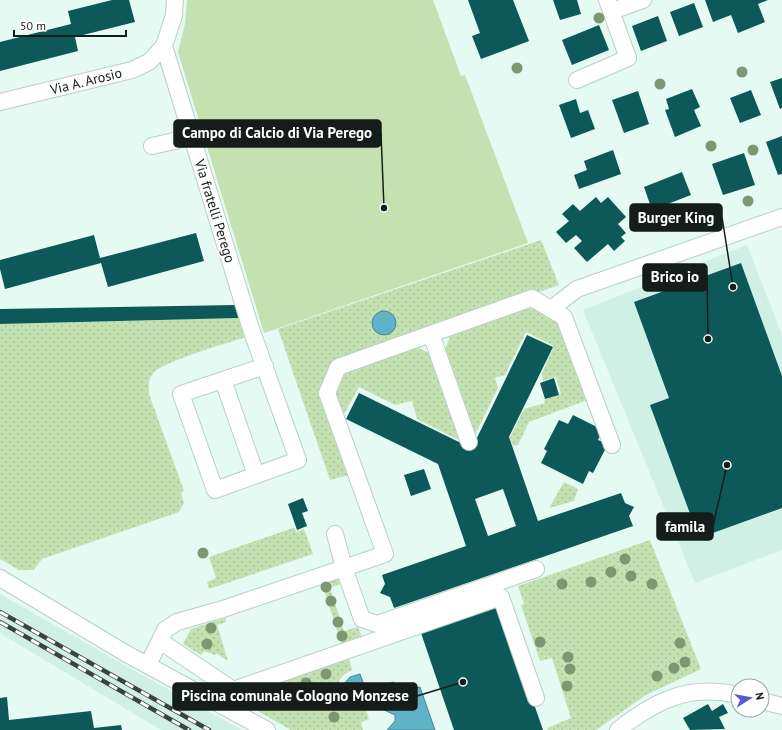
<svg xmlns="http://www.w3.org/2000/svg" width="782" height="730" font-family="'PT Sans',sans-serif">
	<defs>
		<pattern id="green-dots" width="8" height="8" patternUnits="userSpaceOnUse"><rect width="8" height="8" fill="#c4e2b1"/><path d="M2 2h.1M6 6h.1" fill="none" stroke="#a8c198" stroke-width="1.8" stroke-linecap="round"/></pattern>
	</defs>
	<rect width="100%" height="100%" fill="#e4faf3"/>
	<path fill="#d0f0e6" d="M 747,245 L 782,335 L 782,550 L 695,583 L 583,310 Z
		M 0,594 L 142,675 L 242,730 L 161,730 L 0,633 Z"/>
	<path fill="url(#green-dots)" d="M 541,240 L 559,285 L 333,364 L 321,393 L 349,475 L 330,480 L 278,329 Z
		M 533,305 L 560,319 L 590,399 L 529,422 L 518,445 L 513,446 L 510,438 L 524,409 L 545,403 L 544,400 L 561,394 L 556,377 L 543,381 L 542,373 L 554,346 L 526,332 L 505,375 L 495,378 L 498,388 L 476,433 L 470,431 L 443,353 L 452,333 Z
		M 239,318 L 246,337 C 228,343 164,361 153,373 C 148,379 149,388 149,394 L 184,491 L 181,493 L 184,503 L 179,512 L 42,559 L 34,570 L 19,570 L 0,559 L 0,324 Z
		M 415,346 L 434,356 L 461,441 L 417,419 L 412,401 L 395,405 L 359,387 L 341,420 L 332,392 L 341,371 Z
		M 564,482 L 578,489 L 574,501 L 549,508 Z
		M 293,528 L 295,528 L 296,532 L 304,529 L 313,554 L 209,589 L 207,582 L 216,578 L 209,557 Z
		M 650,540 L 701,669 L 646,695 L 596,730 L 548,730 L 547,728 L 571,718 L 552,658 L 540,661 L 521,605 L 524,604 L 518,586 Z
		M 341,577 L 343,583 L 330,588 L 344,631 L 358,627 L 363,640 L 342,646 L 322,583 Z
		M 225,618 L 226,622 L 217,625 L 228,661 L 216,653 L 215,655 L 204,651 L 201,655 L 183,644 L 191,629 Z
		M 348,656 L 352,670 C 328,679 339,706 362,698 L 369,719 L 361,722 L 363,730 L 291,730 L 230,695 Z"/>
	<path fill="#c4e2b1" d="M 187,0 L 433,0 L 461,76 L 465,75 L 528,243 L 264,333 L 178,52 L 185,24 Z"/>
	<path fill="#60b3c6" stroke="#4a8693" d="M372 323a12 12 0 1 1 24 0a12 12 0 1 1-24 0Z
		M 360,674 L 366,690 C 359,693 353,696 346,693 L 343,685 L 350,677 Z
		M 393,682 L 402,688 L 405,686 L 410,689 L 420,687 L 435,730 L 387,730 L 395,721 L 395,715 L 380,708 L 376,696 L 382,686 Z"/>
	<path fill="#0d5959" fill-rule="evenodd" d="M 112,0 L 129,0 L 135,22 L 75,37 L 78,51 L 0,71 L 0,42 L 71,24 L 68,11 Z
		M 468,0 L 513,0 L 529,41 L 481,59 L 472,36 L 480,33 Z
		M 553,0 L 577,0 L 581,14 L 560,20 Z
		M 705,0 L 768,0 L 758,4 L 765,22 L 738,33 L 731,15 L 713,22 Z
		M 694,3 L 703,27 L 679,36 L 670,12 Z
		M 658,16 L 667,41 L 641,51 L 632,26 Z
		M 599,25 L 609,50 L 572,65 L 562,40 Z
		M 782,78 L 782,108 L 780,109 L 770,82 Z
		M 692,89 L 700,107 L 694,110 L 701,126 L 675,137 L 665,110 L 669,109 L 666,99 Z
		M 751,90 L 761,115 L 740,123 L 730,98 Z
		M 638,91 L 649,124 L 624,133 L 612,100 Z
		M 576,99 L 580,113 L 588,110 L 595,129 L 571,138 L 559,105 Z
		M 782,136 L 782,174 L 778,175 L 766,142 Z
		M 613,150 L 621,174 L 579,189 L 574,175 L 587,170 L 584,161 Z
		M 744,153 L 755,185 L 723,195 L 712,164 Z
		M 682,172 L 691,195 L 652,210 L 644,187 Z
		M 596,197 L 601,203 L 608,197 L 626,217 L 618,224 L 626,233 L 621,237 L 625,241 L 614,251 L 608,244 L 587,262 L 574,248 L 582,241 L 576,235 L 566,243 L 556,232 L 569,221 L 562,214 L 573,204 L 580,211 Z
		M 196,233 L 204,261 L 108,287 L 101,263 L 5,289 L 0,269 L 0,260 L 94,235 L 100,258 Z
		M 741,263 L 782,376 L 782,508 L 699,538 L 650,405 L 669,398 L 634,302 Z
		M 236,305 L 239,318 L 0,324 L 0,309 Z
		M 527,335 L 553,347 L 509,437 L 538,521 L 621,493 L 625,503 L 634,507 L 629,516 L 633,526 L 394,608 L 390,597 L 380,593 L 385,584 L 382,575 L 466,546 L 438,464 L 346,419 L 359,393 L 465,445 L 475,442 ZM 503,489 L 516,526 L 488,536 L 475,499 Z
		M 554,378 L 559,395 L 545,399 L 540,383 Z
		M 573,415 L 603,430 L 598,440 L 608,444 L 593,473 L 589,471 L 583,484 L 541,463 L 547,451 L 544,449 L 559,420 L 568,424 Z
		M 424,469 L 431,489 L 411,496 L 404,475 Z
		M 303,498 L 308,511 L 302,513 L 307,526 L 297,530 L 288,504 Z
		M 500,606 L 543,730 L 454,730 L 421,633 Z
		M 7,697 L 9,720 L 91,711 L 94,728 L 121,725 L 122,730 L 0,730 L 0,698 Z
		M 708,704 L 712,711 L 723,704 L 728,713 L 719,717 L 725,729 L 690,730 L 683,718 Z"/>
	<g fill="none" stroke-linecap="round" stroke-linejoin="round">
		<defs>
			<path id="minor" d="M 175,0 L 174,15 L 164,46 L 251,329 L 298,460 L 215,490 L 181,394 L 265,366
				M 612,11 L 643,0
				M 577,80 L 628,58 L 607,0
				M 0,102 L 132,70 L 149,62 L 164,46
				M 152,146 L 192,137
				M 551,309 L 577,289 L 782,217
				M 431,334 L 469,442
				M 223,380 L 256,475
				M 335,534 L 344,568 L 362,619 L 377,624 L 536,569
				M 0,578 L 125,653 L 267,730
				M 160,641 L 233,690 L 501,597 L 536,698
				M 148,665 L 165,630 L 177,622 L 223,609 L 385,554 L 327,393 L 338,367 L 532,298 L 564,317 L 612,445
				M 762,701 L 782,706
				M 618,730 C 656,700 689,684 738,695"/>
		</defs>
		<use href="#minor" stroke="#b9cfc8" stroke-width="18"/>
		<use href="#minor" stroke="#fff" stroke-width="16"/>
		<defs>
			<path id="rail" d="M 0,612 L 209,730
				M 0,622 L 189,730"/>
		</defs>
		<use href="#rail" stroke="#394340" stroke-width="4.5"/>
		<use href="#rail" stroke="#fff" stroke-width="3" stroke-dasharray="9" stroke-linecap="butt"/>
	</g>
	<g fill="#7d9773">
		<circle cx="599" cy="18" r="5.5"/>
		<circle cx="517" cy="68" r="5.5"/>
		<circle cx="742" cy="72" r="5.5"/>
		<circle cx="660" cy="84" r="5.5"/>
		<circle cx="711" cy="146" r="5.5"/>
		<circle cx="753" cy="150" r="5.5"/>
		<circle cx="748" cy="201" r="5.5"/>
		<circle cx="203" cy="553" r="5.5"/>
		<circle cx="625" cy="559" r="5.5"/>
		<circle cx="611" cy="572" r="5.5"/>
		<circle cx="631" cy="576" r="5.5"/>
		<circle cx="591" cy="582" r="5.5"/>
		<circle cx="562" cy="584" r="5.5"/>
		<circle cx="652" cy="584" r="5.5"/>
		<circle cx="326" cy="587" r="5.5"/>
		<circle cx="331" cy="601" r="5.5"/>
		<circle cx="338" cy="622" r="5.5"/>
		<circle cx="211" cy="628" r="5.5"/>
		<circle cx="342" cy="636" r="5.5"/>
		<circle cx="540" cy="642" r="5.5"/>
		<circle cx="680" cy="643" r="5.5"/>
		<circle cx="207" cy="644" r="5.5"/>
		<circle cx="568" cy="657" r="5.5"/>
		<circle cx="685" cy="662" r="5.5"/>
		<circle cx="674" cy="668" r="5.5"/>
		<circle cx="570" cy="669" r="5.5"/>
		<circle cx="326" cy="674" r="5.5"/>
		<circle cx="657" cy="676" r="5.5"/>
		<circle cx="306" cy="683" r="5.5"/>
		<circle cx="567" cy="686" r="5.5"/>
		<circle cx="334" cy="717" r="5.5"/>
	</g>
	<g text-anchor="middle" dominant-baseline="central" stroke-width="4" stroke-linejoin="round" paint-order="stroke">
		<g font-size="14" fill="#151d1b" stroke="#fff">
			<text transform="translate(86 81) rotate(-14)">Via A. Arosio</text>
			<text transform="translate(215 211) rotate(73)">Via fratelli Perego</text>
		</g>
	</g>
	<path fill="none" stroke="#151d1b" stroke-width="1.5" d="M384 208L381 133M733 287L722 217M708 339L707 277M727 465L713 526M463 682L417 696"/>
	<g fill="#151d1b" stroke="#fff" stroke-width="1.5">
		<circle cx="384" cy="208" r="4"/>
		<circle cx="733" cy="287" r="4"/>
		<circle cx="708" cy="339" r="4"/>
		<circle cx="727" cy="465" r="4"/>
		<circle cx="463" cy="682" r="4"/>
	</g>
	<g fill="#151d1b" stroke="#151d1b" stroke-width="1.5">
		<rect x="174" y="120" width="207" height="27" rx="4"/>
		<rect x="630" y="204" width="92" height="27" rx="4"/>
		<rect x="643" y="264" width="64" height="27" rx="4"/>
		<rect x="657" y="513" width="56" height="27" rx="4"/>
		<rect x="173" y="683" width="244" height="27" rx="4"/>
	</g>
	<g font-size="15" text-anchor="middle" font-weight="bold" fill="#fff">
		<text x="277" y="138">Campo di Calcio di Via Perego</text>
		<text x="676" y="223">Burger King</text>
		<text x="675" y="282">Brico io</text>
		<text x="685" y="532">famila</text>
		<text x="295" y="701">Piscina comunale Cologno Monzese</text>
	</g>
	<g transform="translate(750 698) rotate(79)"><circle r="19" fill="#ffffff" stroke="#a1a5a4"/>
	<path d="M0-3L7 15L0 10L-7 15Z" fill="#565cd3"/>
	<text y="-6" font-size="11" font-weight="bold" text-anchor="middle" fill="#151d1b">N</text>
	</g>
	<path d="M14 30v6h112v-6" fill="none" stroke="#151d1b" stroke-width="2"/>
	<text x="20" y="30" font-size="12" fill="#151d1b" stroke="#ffffff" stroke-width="3" paint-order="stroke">50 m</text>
</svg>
